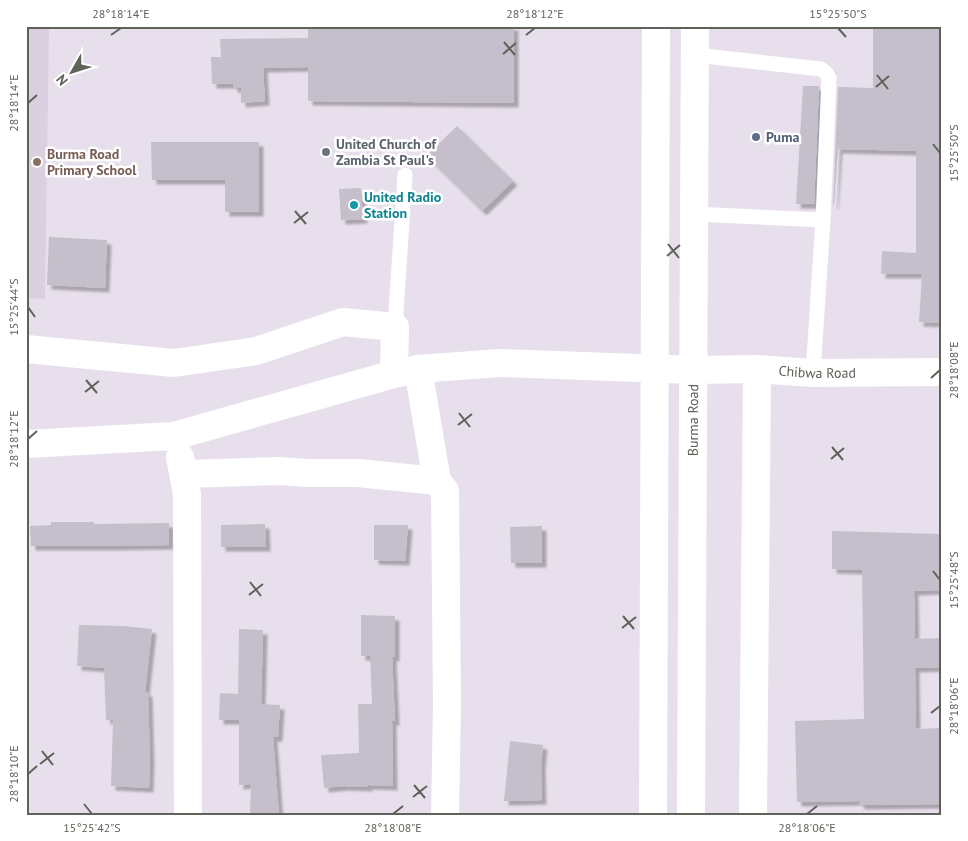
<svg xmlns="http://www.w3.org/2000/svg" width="968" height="841" font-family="'PT Sans',sans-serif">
	<defs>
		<filter id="shadow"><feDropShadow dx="4.5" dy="4.5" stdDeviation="1" flood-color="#0004"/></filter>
	</defs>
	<rect width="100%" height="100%" fill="#e8dfed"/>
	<path fill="#dad0df" d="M 26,26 L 49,26 L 45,299 L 26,298 Z"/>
	<path fill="#c4bfca" filter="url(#shadow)" d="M 308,26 L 514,26 L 514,103 L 308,101 L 308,67 L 263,68 L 265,101 L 241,103 L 241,88 L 233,88 L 233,84 L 212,84 L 211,57 L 221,57 L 220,39 L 308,38 Z
		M 873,26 L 942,26 L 942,323 L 919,322 L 922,274 L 881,274 L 882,251 L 916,253 L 916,151 L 838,149 L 834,205 L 833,205 L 838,87 L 873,88 Z
		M 803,86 L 819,86 L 814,204 L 796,204 Z
		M 457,126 L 513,181 L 482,211 L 426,156 Z
		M 151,142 L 259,142 L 259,212 L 225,212 L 225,180 L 152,180 Z
		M 361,188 L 363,219 L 341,220 L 339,189 Z
		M 49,237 L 107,240 L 105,288 L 47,285 Z
		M 51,522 L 94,522 L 94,524 L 169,523 L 169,545 L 105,546 L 31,546 L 30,526 L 51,525 Z
		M 265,524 L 266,547 L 221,547 L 221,525 Z
		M 374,525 L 408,525 L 405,561 L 374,560 Z
		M 542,526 L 542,563 L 511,563 L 510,527 Z
		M 832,531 L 942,534 L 941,590 L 914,591 L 915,639 L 942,638 L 942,667 L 915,668 L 916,729 L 942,728 L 942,804 L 860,805 L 859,801 L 797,802 L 795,721 L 864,719 L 862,570 L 832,569 Z
		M 361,615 L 395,616 L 395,657 L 392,657 L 395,721 L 392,721 L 393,786 L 368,785 L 368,787 L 344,786 L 324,788 L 321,755 L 359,753 L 358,704 L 372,704 L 370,656 L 361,656 Z
		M 79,625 L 124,626 L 152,629 L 145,692 L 148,692 L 150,760 L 149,788 L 111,786 L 113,720 L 106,720 L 104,668 L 77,666 Z
		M 239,629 L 263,630 L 261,704 L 280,705 L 278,737 L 273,737 L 279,815 L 250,815 L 251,784 L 239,785 L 239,720 L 219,720 L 220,693 L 238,694 Z
		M 510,741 L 543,745 L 541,766 L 542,800 L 504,801 Z"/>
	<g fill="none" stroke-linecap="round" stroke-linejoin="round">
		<path stroke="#fff" stroke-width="15" d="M 695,55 L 821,69 L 826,73 L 829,78 L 823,220 L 813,373
			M 695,214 L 823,220
			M 395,327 L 405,175"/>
		<g stroke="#fff" stroke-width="28">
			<path d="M 26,349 L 174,363 L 256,351 L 343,322 L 395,327 L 394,374"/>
			<path d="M 418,369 L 437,481"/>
			<path id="s1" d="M 26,444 L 174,436 L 394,374 L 418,369 L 500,363 L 694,370 L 757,369 L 813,373 L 942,372"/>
			<path d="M 180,457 L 187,494 L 188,815"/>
			<path d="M 184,474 L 279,471 L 307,473 L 358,473 L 437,481 L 445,491 L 447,705 L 445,815"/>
			<path d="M 753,815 L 757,369"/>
		</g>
		<g stroke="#fff" stroke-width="28">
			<path d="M 653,815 L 656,26"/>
			<path id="s2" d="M 691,815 L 695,26"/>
		</g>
	</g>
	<path fill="none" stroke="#5e6258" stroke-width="2" d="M 838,28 L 846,37M 111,35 L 121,28M 526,35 L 535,28M 504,42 L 515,55M 503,54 L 516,43M 877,75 L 888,89M 876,87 L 889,76M 28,103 L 37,95M 933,144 L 940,153M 295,211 L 306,224M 294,223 L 308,212M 668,244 L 679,258M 667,256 L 680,245M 28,307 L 35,317M 931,378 L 940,370M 86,380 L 97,393M 85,392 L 99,381M 459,413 L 470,427M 458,425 L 472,414M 28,439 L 37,431M 832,447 L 843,460M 831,459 L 844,448M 933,571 L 940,580M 250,582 L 261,596M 249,595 L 263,584M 623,616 L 634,629M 622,628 L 636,617M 931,713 L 940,706M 42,751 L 53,765M 40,764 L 54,753M 28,774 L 37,766M 414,785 L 425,798M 413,797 L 427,786M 84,804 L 92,814M 393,814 L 403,806M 807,814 L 817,806"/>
	<circle fill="#5c6f8a" stroke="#fff" stroke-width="2" cx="756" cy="137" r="5"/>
	<circle fill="#6b7280" stroke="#fff" stroke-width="2" cx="326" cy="152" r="5"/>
	<circle fill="#8d6e63" stroke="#fff" stroke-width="2" cx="37" cy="162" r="5"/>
	<circle fill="#0f9aa8" stroke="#fff" stroke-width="2" cx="354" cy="205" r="5"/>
	<g text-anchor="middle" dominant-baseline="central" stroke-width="5" stroke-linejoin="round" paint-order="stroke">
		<g font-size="14" font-weight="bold" fill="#4e5e75" stroke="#fff" text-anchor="start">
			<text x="766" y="137">Puma</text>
		</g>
		<g font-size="14" font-weight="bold" fill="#5b616d" stroke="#fff" text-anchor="start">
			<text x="336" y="144">United Church of<tspan x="336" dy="16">Zambia St Paul's</tspan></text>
		</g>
		<g font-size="14" font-weight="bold" fill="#785e54" stroke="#fff" text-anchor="start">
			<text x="47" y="154">Burma Road<tspan x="47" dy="16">Primary School</tspan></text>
		</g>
		<g font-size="14" font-weight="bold" fill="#0d838f" stroke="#fff" text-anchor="start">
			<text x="364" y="197">United Radio<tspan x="364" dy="16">Station</tspan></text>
		</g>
		<g font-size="14" fill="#5e6258" stroke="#fff">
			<text stroke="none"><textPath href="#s1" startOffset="801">Chibwa Road</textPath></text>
			<text stroke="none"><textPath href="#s2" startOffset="395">Burma Road</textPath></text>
		</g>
	</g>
	<rect width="968" height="841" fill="none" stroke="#ffffff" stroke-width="55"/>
	<g transform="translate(72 72) rotate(231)" stroke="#ffffff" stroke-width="4" paint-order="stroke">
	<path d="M0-4L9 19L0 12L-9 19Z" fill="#5e6258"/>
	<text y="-8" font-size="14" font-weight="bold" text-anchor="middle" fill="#5e6258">N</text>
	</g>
	<rect x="28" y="28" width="912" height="786" fill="none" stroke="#5e6258" stroke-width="2"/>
	<g font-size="12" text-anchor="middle" fill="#5e6258">
		<text x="121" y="18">28°18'14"E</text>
		<text x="535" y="18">28°18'12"E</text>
		<text x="838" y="18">15°25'50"S</text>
		<text transform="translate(14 103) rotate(-90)" y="4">28°18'14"E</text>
		<text transform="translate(954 153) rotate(-90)" y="4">15°25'50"S</text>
		<text transform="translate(14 307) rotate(-90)" y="4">15°25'44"S</text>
		<text transform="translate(954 370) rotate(-90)" y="4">28°18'08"E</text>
		<text transform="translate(14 439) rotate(-90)" y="4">28°18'12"E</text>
		<text transform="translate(954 580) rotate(-90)" y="4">15°25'48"S</text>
		<text transform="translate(954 706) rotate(-90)" y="4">28°18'06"E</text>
		<text transform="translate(14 774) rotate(-90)" y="4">28°18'10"E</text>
		<text x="92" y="832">15°25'42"S</text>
		<text x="393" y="832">28°18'08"E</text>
		<text x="807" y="832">28°18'06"E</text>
	</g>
</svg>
